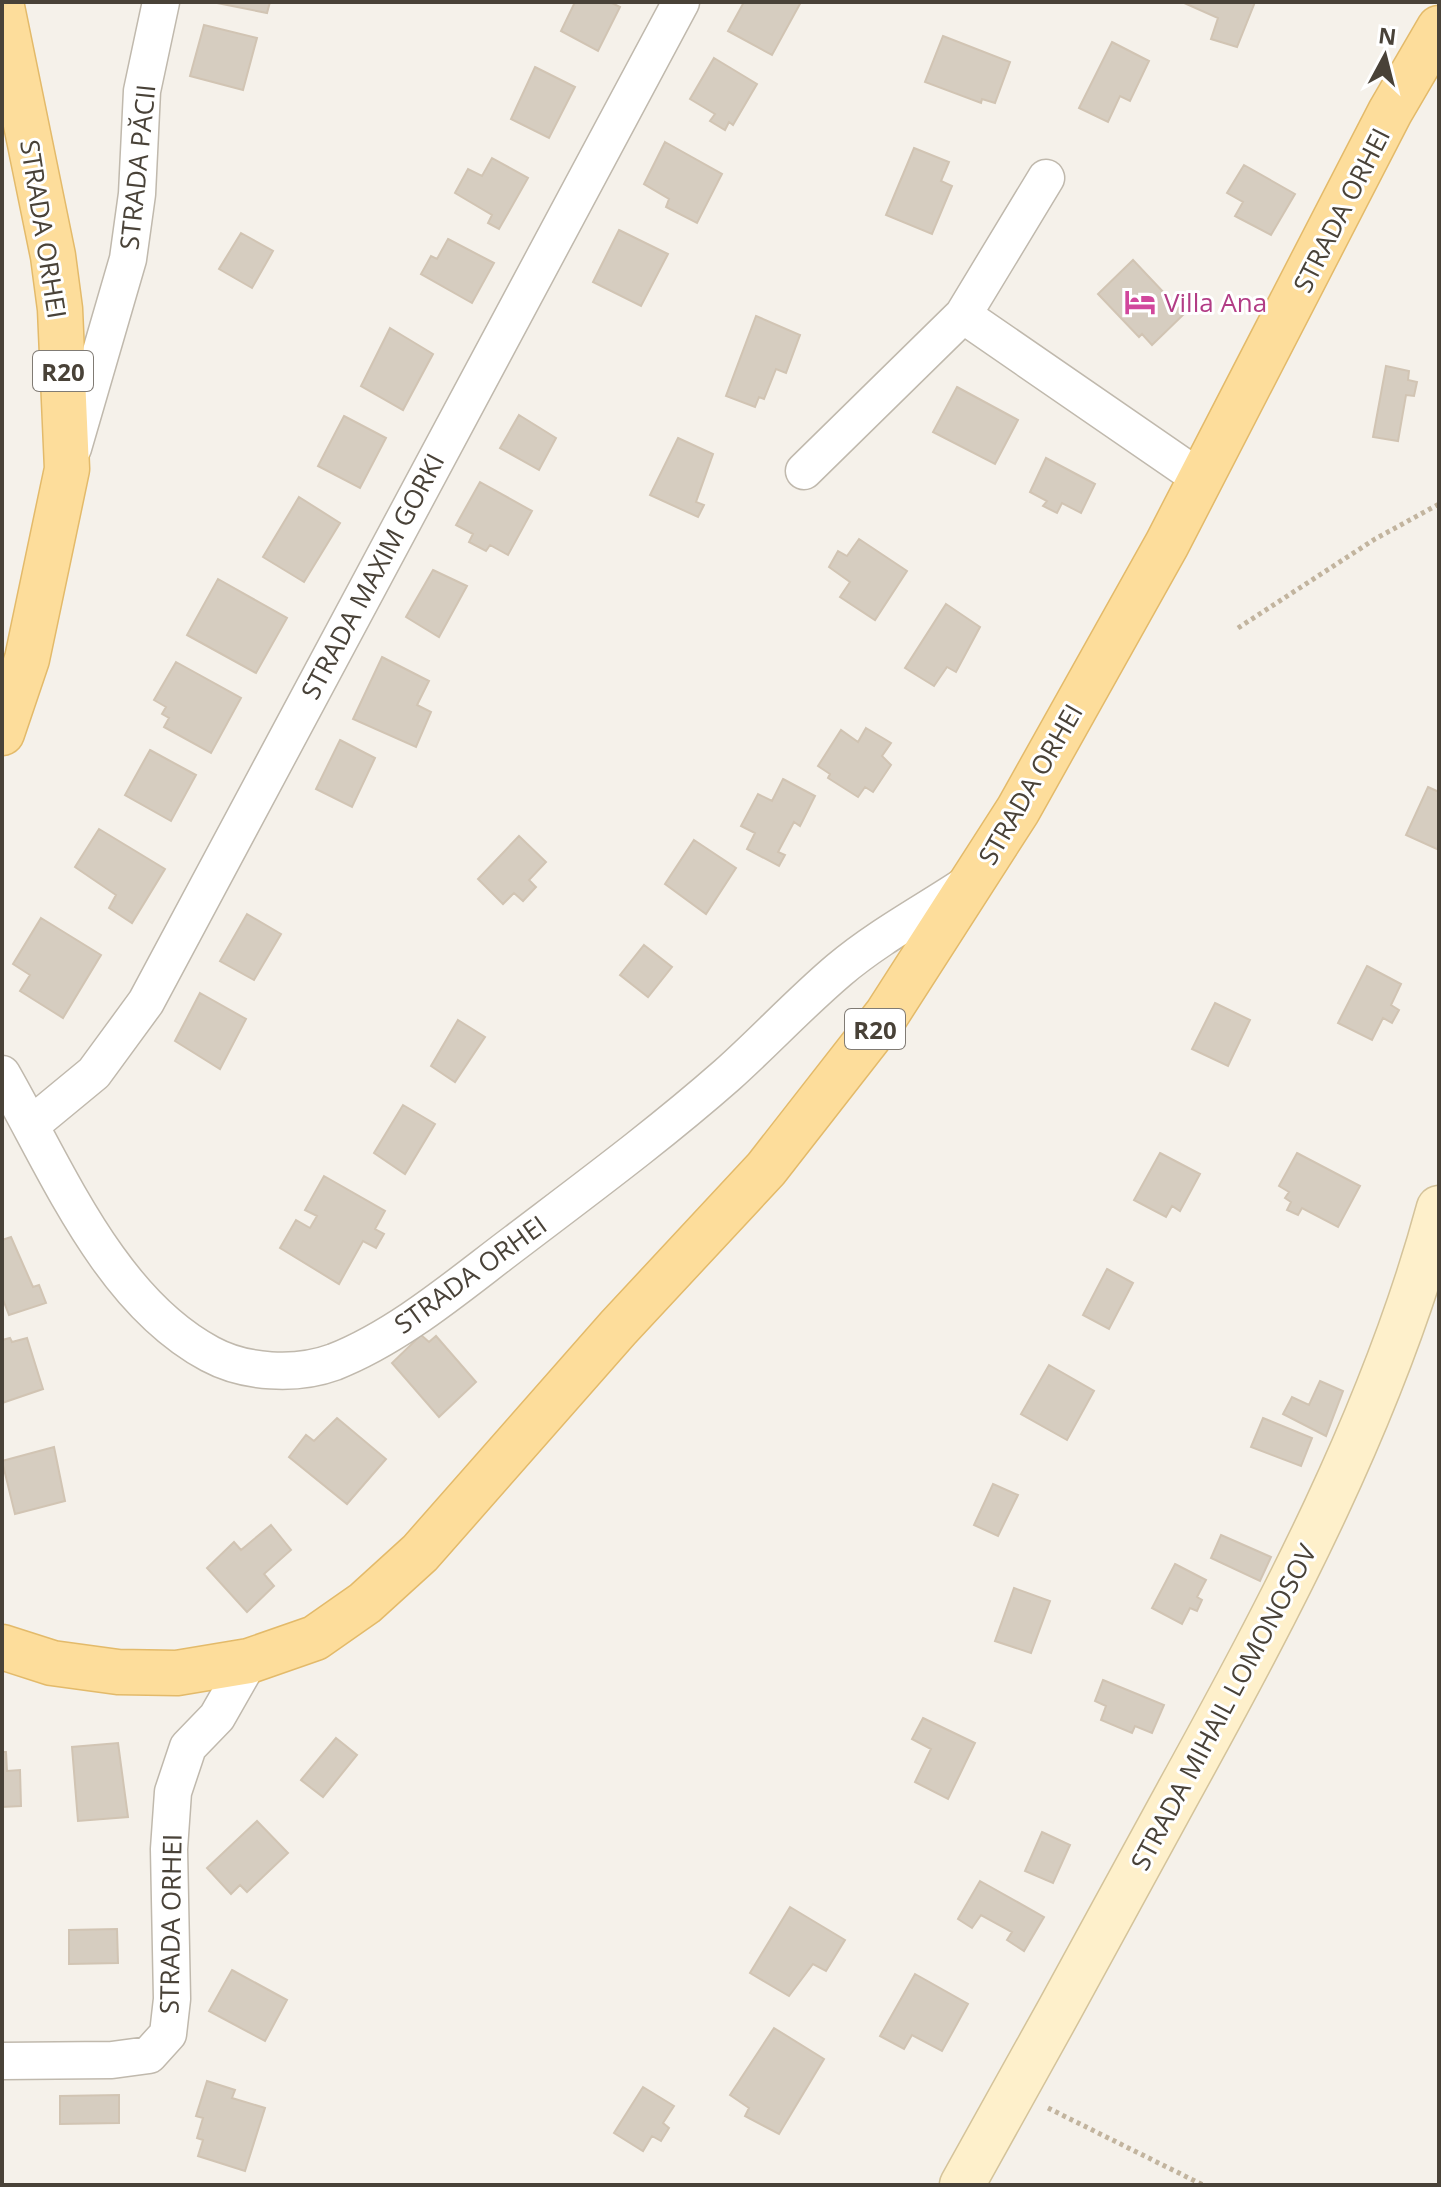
<svg xmlns="http://www.w3.org/2000/svg" width="1441" height="2187" font-family="'Open Sans',sans-serif">
	<rect width="100%" height="100%" fill="#f5f1ea"/>
	<path fill="#d6cdc0" stroke="#d1c4b3" stroke-width="2" d="M 212,2 L 270,2 L 267,13 Z
		M 575,2 L 610,2 L 620,7 L 598,51 L 561,31 Z
		M 744,2 L 801,2 L 772,55 L 728,31 Z
		M 1182,2 L 1255,2 L 1237,47 L 1211,39 L 1218,18 Z
		M 204,25 L 257,38 L 243,90 L 190,76 Z
		M 943,36 L 1010,62 L 995,103 L 982,99 L 981,103 L 925,82 Z
		M 1112,42 L 1149,61 L 1130,101 L 1120,96 L 1108,122 L 1079,108 Z
		M 714,58 L 757,84 L 733,125 L 729,122 L 725,130 L 710,121 L 715,114 L 690,99 Z
		M 535,67 L 575,87 L 549,138 L 511,119 Z
		M 665,142 L 722,174 L 697,223 L 666,207 L 669,199 L 644,184 Z
		M 914,148 L 949,162 L 941,181 L 952,186 L 932,234 L 886,215 Z
		M 492,158 L 528,178 L 499,229 L 488,223 L 492,215 L 455,193 L 468,169 L 482,176 Z
		M 1244,165 L 1295,194 L 1271,235 L 1235,216 L 1243,202 L 1227,193 Z
		M 619,230 L 668,254 L 641,306 L 593,282 Z
		M 241,233 L 273,251 L 252,288 L 219,269 Z
		M 448,239 L 494,263 L 472,303 L 421,274 L 431,256 L 437,259 Z
		M 1133,260 L 1184,314 L 1152,345 L 1142,334 L 1139,337 L 1098,294 Z
		M 756,316 L 800,335 L 786,373 L 776,369 L 764,399 L 759,397 L 755,407 L 726,396 Z
		M 390,328 L 433,354 L 403,410 L 361,386 Z
		M 1386,366 L 1409,371 L 1408,380 L 1417,382 L 1414,396 L 1406,395 L 1398,441 L 1373,437 Z
		M 957,387 L 1018,420 L 995,464 L 933,432 Z
		M 519,415 L 556,438 L 539,470 L 500,448 Z
		M 344,416 L 386,438 L 360,488 L 318,466 Z
		M 678,438 L 713,454 L 696,502 L 704,505 L 698,517 L 650,495 Z
		M 1046,458 L 1095,484 L 1081,513 L 1062,503 L 1057,513 L 1043,506 L 1047,501 L 1030,492 Z
		M 480,482 L 532,511 L 508,555 L 490,545 L 486,551 L 469,542 L 473,534 L 456,525 Z
		M 299,497 L 340,523 L 304,582 L 263,557 Z
		M 859,539 L 907,571 L 875,620 L 840,597 L 850,582 L 829,567 L 838,551 L 847,556 Z
		M 433,570 L 467,586 L 439,637 L 406,617 Z
		M 218,579 L 287,618 L 256,673 L 187,635 Z
		M 946,604 L 980,627 L 956,672 L 947,667 L 934,686 L 905,668 Z
		M 382,657 L 429,681 L 417,705 L 431,712 L 416,747 L 353,719 Z
		M 176,662 L 241,698 L 211,753 L 164,727 L 169,718 L 162,714 L 166,707 L 154,700 Z
		M 866,728 L 891,743 L 882,756 L 891,765 L 873,792 L 865,787 L 858,797 L 828,778 L 830,774 L 818,766 L 841,730 L 858,742 Z
		M 340,740 L 375,758 L 352,807 L 316,789 Z
		M 150,750 L 196,775 L 171,821 L 125,795 Z
		M 783,779 L 815,796 L 800,826 L 794,822 L 778,852 L 785,855 L 779,866 L 747,849 L 755,833 L 741,826 L 758,794 L 772,801 Z
		M 1428,787 L 1439,792 L 1439,850 L 1406,835 Z
		M 99,829 L 165,869 L 132,923 L 109,908 L 116,895 L 75,867 Z
		M 519,836 L 546,862 L 529,880 L 536,887 L 523,901 L 514,893 L 503,904 L 478,879 Z
		M 694,840 L 736,868 L 706,914 L 665,884 Z
		M 247,914 L 281,934 L 254,980 L 220,961 Z
		M 41,918 L 101,955 L 63,1018 L 20,991 L 30,975 L 13,964 Z
		M 644,945 L 672,967 L 648,997 L 620,975 Z
		M 1367,966 L 1401,984 L 1391,1005 L 1399,1010 L 1392,1023 L 1383,1018 L 1372,1040 L 1338,1023 Z
		M 200,993 L 246,1019 L 220,1069 L 175,1041 Z
		M 1215,1003 L 1250,1020 L 1228,1066 L 1192,1049 Z
		M 458,1020 L 485,1037 L 455,1082 L 431,1066 Z
		M 403,1105 L 435,1124 L 405,1174 L 374,1153 Z
		M 1160,1153 L 1200,1174 L 1180,1211 L 1172,1206 L 1166,1217 L 1134,1200 Z
		M 1297,1153 L 1360,1186 L 1338,1227 L 1302,1208 L 1298,1215 L 1287,1210 L 1291,1202 L 1285,1198 L 1289,1192 L 1279,1186 Z
		M 324,1176 L 385,1211 L 375,1229 L 384,1234 L 376,1248 L 363,1241 L 339,1284 L 280,1248 L 296,1220 L 310,1228 L 317,1216 L 305,1210 Z
		M 11,1237 L 33,1287 L 39,1285 L 46,1303 L 9,1315 L 2,1297 L 2,1240 Z
		M 1107,1269 L 1133,1283 L 1109,1329 L 1083,1315 Z
		M 421,1335 L 429,1342 L 436,1336 L 476,1382 L 439,1417 L 392,1363 Z
		M 10,1338 L 12,1342 L 27,1338 L 43,1389 L 2,1403 L 2,1340 Z
		M 1049,1365 L 1094,1391 L 1067,1440 L 1021,1414 Z
		M 1320,1381 L 1343,1391 L 1326,1436 L 1283,1414 L 1292,1397 L 1309,1405 Z
		M 337,1418 L 386,1459 L 347,1504 L 289,1457 L 306,1435 L 314,1441 Z
		M 1263,1418 L 1312,1438 L 1301,1466 L 1251,1447 Z
		M 54,1447 L 65,1501 L 15,1514 L 2,1461 Z
		M 993,1484 L 1018,1495 L 998,1536 L 974,1525 Z
		M 271,1525 L 291,1550 L 264,1574 L 274,1586 L 247,1612 L 207,1568 L 234,1542 L 241,1550 Z
		M 1221,1535 L 1271,1557 L 1260,1581 L 1211,1558 Z
		M 1175,1564 L 1206,1580 L 1197,1597 L 1202,1600 L 1197,1611 L 1190,1608 L 1182,1624 L 1152,1608 Z
		M 1014,1588 L 1050,1601 L 1031,1653 L 995,1641 Z
		M 1103,1680 L 1164,1705 L 1152,1733 L 1135,1726 L 1132,1733 L 1101,1720 L 1106,1706 L 1095,1701 Z
		M 923,1718 L 975,1743 L 948,1799 L 915,1782 L 931,1749 L 912,1739 Z
		M 336,1738 L 357,1755 L 323,1797 L 301,1780 Z
		M 118,1743 L 128,1817 L 78,1821 L 72,1747 Z
		M 2,1752 L 6,1752 L 7,1771 L 20,1770 L 21,1806 L 2,1807 Z
		M 257,1821 L 288,1853 L 247,1892 L 240,1885 L 231,1894 L 207,1868 Z
		M 1042,1832 L 1070,1845 L 1053,1883 L 1025,1871 Z
		M 980,1881 L 1044,1917 L 1024,1951 L 1007,1940 L 1012,1932 L 981,1915 L 972,1928 L 958,1919 Z
		M 790,1907 L 845,1940 L 826,1971 L 813,1964 L 789,1996 L 750,1973 Z
		M 117,1929 L 118,1963 L 69,1964 L 69,1930 Z
		M 232,1970 L 287,2000 L 265,2041 L 209,2011 Z
		M 915,1974 L 968,2004 L 942,2051 L 912,2035 L 904,2049 L 880,2036 Z
		M 774,2028 L 824,2059 L 779,2134 L 745,2116 L 749,2108 L 730,2095 Z
		M 207,2081 L 235,2090 L 232,2098 L 265,2108 L 245,2171 L 198,2156 L 203,2140 L 197,2138 L 203,2118 L 196,2116 Z
		M 643,2087 L 674,2106 L 663,2123 L 669,2128 L 661,2141 L 652,2136 L 643,2151 L 614,2133 Z
		M 119,2095 L 119,2123 L 60,2124 L 60,2096 Z"/>
	<g fill="none" stroke-linecap="round" stroke-linejoin="round">
		<defs>
			<path id="minor" d="M 963,315 L 1201,479
				M 73,448 L 128,259 L 137,194 L 142,91 L 161,2
				M 804,471 L 963,315 L 1046,178
				M 2,1074 C 56,1168 109,1300 210,1354 C 245,1373 296,1376 334,1362 C 400,1336 460,1284 516,1242 C 587,1188 660,1134 727,1075 C 765,1041 800,1003 839,970 C 878,937 925,912 967,884
				M 31,1125 L 94,1073 L 146,1002 L 681,2
				M 2,2061 L 112,2060 L 149,2055 L 168,2034 L 172,1999 L 169,1849 L 173,1792 L 188,1747 L 217,1717 L 249,1661"/>
			<path id="secondary" d="M 962,2185 C 1035,2055 1107,1924 1178,1793 C 1281,1606 1383,1415 1439,1208"/>
			<path id="primary" d="M 2,7 L 53,256 L 60,309 L 67,469 L 27,659 L 2,733
				M 2,1647 L 52,1663 L 118,1672 L 177,1673 L 249,1661 L 315,1638 L 365,1603 L 420,1553 L 618,1328 L 766,1169 L 887,1014 L 1018,810 L 1167,544 L 1390,112 L 1439,28"/>
		</defs>
		<use href="#minor" stroke="#c0b9ad" stroke-width="39"/>
		<use href="#secondary" stroke="#d4c39a" stroke-width="47"/>
		<use href="#primary" stroke="#e3ba6a" stroke-width="47"/>
		<path stroke="#c2b49e" stroke-width="5" stroke-dasharray="4 4" stroke-linecap="butt" d="M 1238,628 L 1375,539 L 1439,504
			M 1048,2108 L 1203,2185"/>
		<use href="#minor" stroke="#fff" stroke-width="36"/>
		<use href="#secondary" stroke="#fef0cb" stroke-width="44"/>
		<use href="#primary" stroke="#fddd9b" stroke-width="44"/>
	</g>
	<defs>
		<symbol id="hotel-bare" viewBox="-9 -9 18 18"><path d="M-6-4.5h1.5V1H6V5H4.5V3h-9V5H-6ZM-4 0a1.8 1.8 0 1 1 3.6 0ZM.5 0V-2.5h3Q6-2.5 6 0Z" fill="#d1479c" stroke="#fff" stroke-width="2.5" paint-order="stroke"/></symbol>
	</defs>
	<g fill-rule="evenodd">
		<use href="#hotel-bare" x="1118" y="280" width="44" height="44"/>
	</g>
	<g text-anchor="middle" dominant-baseline="central" stroke-width="6" stroke-linejoin="round" paint-order="stroke">
		<g fill="#fff" stroke="#807b74" stroke-width="2">
			<rect x="33" y="351" width="60" height="40" rx="6"/>
			<rect x="845" y="1009" width="60" height="40" rx="6"/>
		</g>
		<g font-size="24" font-weight="bold" fill="#494238">
			<text x="63" y="371">R20</text>
			<text x="875" y="1029">R20</text>
		</g>
		<g font-size="26" fill="#494238" stroke="#fff">
			<text transform="translate(137 167) rotate(-84)">STRADA PĂCII</text>
			<text transform="translate(1341 210) rotate(-63)">STRADA ORHEI</text>
			<text transform="translate(44 229) rotate(81)">STRADA ORHEI</text>
			<text transform="translate(372 576) rotate(-62)">STRADA MAXIM GORKI</text>
			<text transform="translate(1030 784) rotate(-60)">STRADA ORHEI</text>
			<text transform="translate(470 1274) rotate(-36)">STRADA ORHEI</text>
			<text transform="translate(1223 1707) rotate(-62)">STRADA MIHAIL LOMONOSOV</text>
			<text transform="translate(170 1924) rotate(-89)">STRADA ORHEI</text>
		</g>
		<g font-size="26" fill="#b23c85" stroke="#fff" text-anchor="start">
			<text x="1164" y="302">Villa Ana</text>
		</g>
	</g>
	<rect width="1441" height="2187" fill="none" stroke="#494238" stroke-width="8"/>
	<g transform="translate(1385 56) rotate(7)" stroke="#ffffff" stroke-width="6" paint-order="stroke">
	<path d="M0-6L14 30L0 20L-14 30Z" fill="#494238"/>
	<text y="-12" font-size="22" font-weight="bold" text-anchor="middle" fill="#494238">N</text>
	</g>
</svg>
